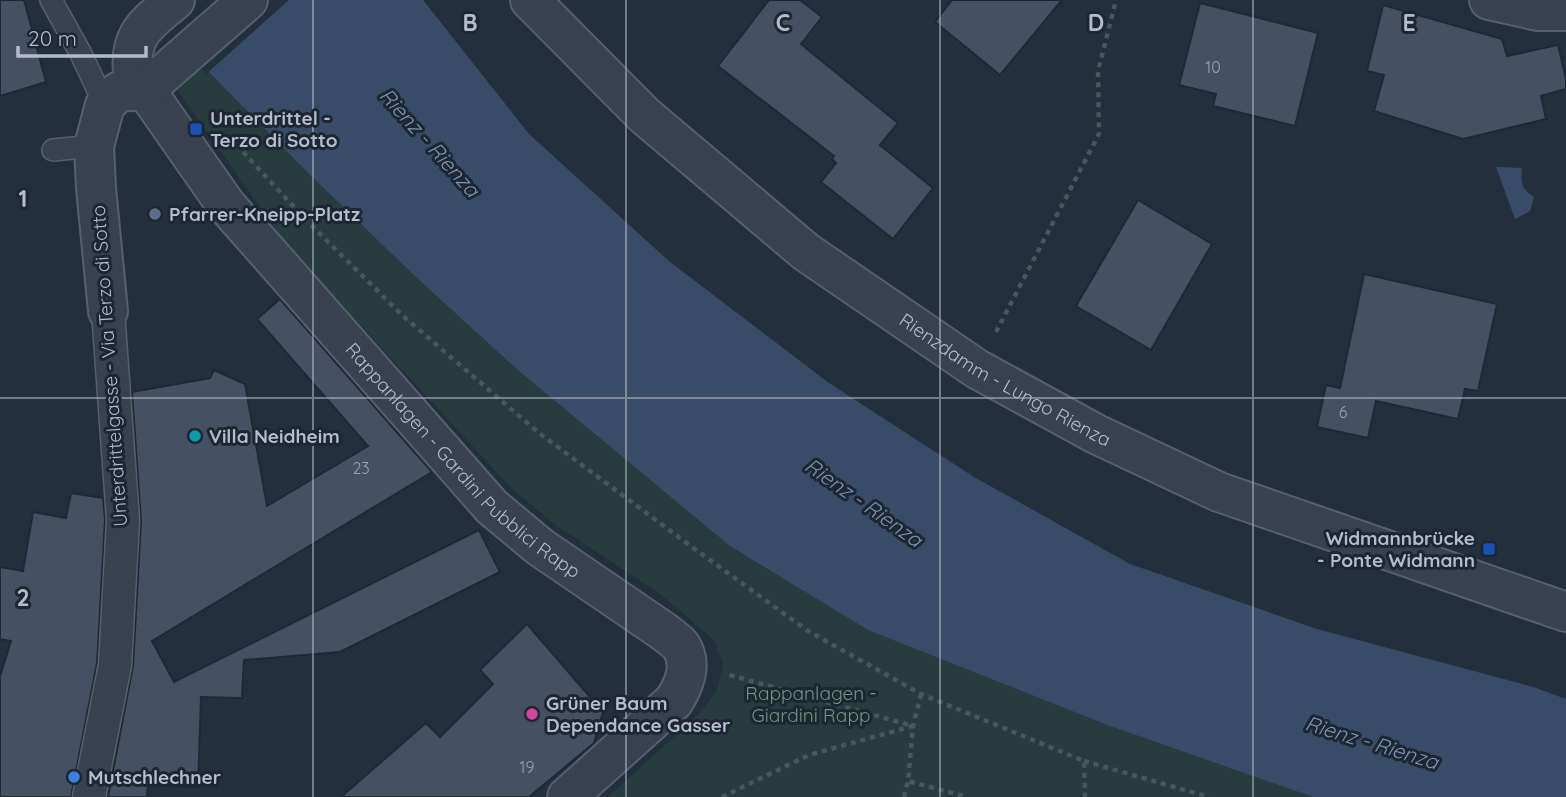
<svg xmlns="http://www.w3.org/2000/svg" width="1566" height="797" font-family="Quicksand,sans-serif">
	<rect width="100%" height="100%" fill="#242f3e"/>
	<path fill="#263c3f" d="M 197,60 L 311,176 L 418,279 L 520,372 L 730,546 L 869,630 L 1110,726 L 1313,797 L 608,797 L 701,712 L 718,688 L 723,663 L 714,640 L 660,594 L 554,524 L 512,489 L 286,244 L 173,84 Z"/>
	<path fill="#394c67" d="M 144,0 L 423,0 L 529,134 L 670,262 L 829,383 L 974,477 L 1130,564 L 1317,629 L 1533,687 L 1566,699 L 1566,797 L 1313,797 L 1110,726 L 868,630 L 730,546 L 520,372 L 418,279 L 311,176 L 197,60 Z
		M 1496,167 L 1522,168 C 1521,183 1521,189 1534,197 L 1530,211 L 1515,219 Z"/>
	<path fill="#242f3e" d="M 149,0 L 289,0 L 206,74 L 144,4 Z"/>
	<path fill="#455162" stroke="#1f2835" stroke-width="2" d="M 0,0 L 24,0 L 46,82 L 0,96 Z
		M 769,0 L 800,0 L 822,17 L 801,44 L 898,123 L 880,145 L 933,188 L 893,239 L 821,182 L 836,163 L 832,159 L 834,156 L 718,66 Z
		M 952,0 L 1062,0 L 1000,75 L 935,22 Z
		M 1200,3 L 1318,33 L 1295,126 L 1213,106 L 1216,94 L 1179,85 Z
		M 1383,5 L 1502,39 L 1507,56 L 1558,45 L 1566,79 L 1566,89 L 1541,96 L 1546,119 L 1463,139 L 1374,111 L 1384,75 L 1367,71 Z
		M 1138,200 L 1212,244 L 1151,350 L 1076,306 Z
		M 1364,274 L 1497,304 L 1478,391 L 1465,389 L 1458,419 L 1376,401 L 1368,438 L 1317,427 L 1326,385 L 1340,388 Z
		M 280,299 L 432,472 L 152,641 L 174,682 L 479,530 L 500,572 L 340,652 L 244,660 L 242,698 L 201,697 L 198,787 L 148,785 L 147,797 L 108,797 L 133,666 L 141,521 L 132,392 L 210,378 L 214,370 L 245,384 L 267,506 L 368,446 L 257,319 Z
		M 71,493 L 103,498 L 105,520 L 97,663 L 71,797 L 0,797 L 0,676 L 11,641 L 0,639 L 0,567 L 23,571 L 33,512 L 66,518 Z
		M 527,624 L 603,712 L 594,743 L 529,797 L 341,797 L 426,723 L 440,737 L 493,684 L 480,670 Z"/>
	<g fill="none" stroke-linecap="round" stroke-linejoin="round">
		<defs>
			<path id="service" d="M 51,0 L 81,54 L 105,105
				M 53,150 L 94,146"/>
			<path id="pedestrian" d="M 89,797 L 115,665 L 123,520 L 108,311"/>
			<g id="minor">
				<path id="s1" d="M 175,0 C 148,23 129,33 133,72 L 226,205 L 492,507 L 540,547 L 663,631 C 668,635 677,641 681,646 C 693,665 684,685 674,701 L 567,797"/>
				<path d="M 1489,0 L 1538,11 L 1566,11"/>
				<path d="M 145,90 L 248,0"/>
				<path d="M 108,311 L 96,188 L 94,146 L 105,105 L 118,92 L 145,90"/>
			</g>
			<g id="tertiary">
				<path id="s2" d="M 530,0 L 644,115 L 806,252 L 977,369 L 1096,434 L 1219,492 L 1566,612"/>
			</g>
		</defs>
		<use href="#service" stroke="#565f6c" stroke-width="24"/>
		<use href="#pedestrian" stroke="#565f6c" stroke-width="35"/>
		<use href="#minor" stroke="#565f6c" stroke-width="42"/>
		<use href="#tertiary" stroke="#565f6c" stroke-width="42"/>
		<path stroke="#44595c" stroke-width="4.5" stroke-dasharray="5 5" stroke-linecap="butt" d="M 243,152 L 307,221 L 403,316 L 539,433 L 692,547 L 808,631 L 921,694 L 1084,761 L 1085,797
			M 996,332 L 1099,134 L 1098,71 L 1116,0
			M 921,694 L 913,726 L 908,781 L 967,797
			M 1084,761 L 1209,797
			M 722,797 L 809,755 L 913,726 L 726,674
			M 904,797 L 908,781"/>
		<use href="#service" stroke="#38414e" stroke-width="21"/>
		<use href="#pedestrian" stroke="#38414e" stroke-width="32"/>
		<use href="#minor" stroke="#38414e" stroke-width="38"/>
		<use href="#tertiary" stroke="#38414e" stroke-width="38"/>
	</g>
	<path fill="none" stroke="#b4bcc9" stroke-width="2" stroke-opacity="0.55" d="M 313,0 L 313,797M 626,0 L 626,797M 940,0 L 940,797M 1253,0 L 1253,797M 0,398 L 1566,398"/>
	<g fill="#1a4fb4" stroke="#1d2633" stroke-width="2.5">
		<rect x="189" y="122" width="14" height="14" rx="3.5"/>
		<rect x="1482" y="542" width="14" height="14" rx="3.5"/>
	</g>
	<circle fill="#5c6f8a" stroke="#1d2633" stroke-width="2.5" cx="155" cy="214" r="7"/>
	<circle fill="#0f9aa8" stroke="#1d2633" stroke-width="2.5" cx="195" cy="436" r="7"/>
	<circle fill="#d1479c" stroke="#1d2633" stroke-width="2.5" cx="532" cy="714" r="7"/>
	<circle fill="#3f7fe0" stroke="#1d2633" stroke-width="2.5" cx="74" cy="777" r="7"/>
	<g text-anchor="middle" dominant-baseline="central" stroke-width="6" stroke-linejoin="round" paint-order="stroke">
		<g font-size="16" fill="#98a1af">
			<text x="1213" y="67">10</text>
			<text x="1343" y="412">6</text>
			<text x="361" y="468">23</text>
			<text x="527" y="767">19</text>
		</g>
		<g font-size="19" font-weight="bold" fill="#b4bcc9" stroke="#1d2633" text-anchor="start">
			<text x="210" y="118">Unterdrittel -<tspan x="210" dy="22">Terzo di Sotto</tspan></text>
			<text x="169" y="214">Pfarrer-Kneipp-Platz</text>
			<text x="209" y="436">Villa Neidheim</text>
			<text x="1475" y="538" text-anchor="end">Widmannbrücke<tspan x="1475" dy="22">- Ponte Widmann</tspan></text>
			<text x="546" y="703">Grüner Baum<tspan x="546" dy="22">Dependance Gasser</tspan></text>
			<text x="88" y="777">Mutschlechner</text>
		</g>
		<g font-size="19" fill="#b4bcc9" stroke="#1d2633">
			<text transform="translate(109 366) rotate(-94)">Unterdrittelgasse - Via Terzo di Sotto</text>
			<text stroke="none"><textPath href="#s2" startOffset="611">Rienzdamm - Lungo Rienza</textPath></text>
			<text stroke="none"><textPath href="#s1" startOffset="600">Rappanlagen - Gardini Pubblici Rapp</textPath></text>
		</g>
		<g font-size="19" fill="#6b9a76" stroke="#1d2633">
			<text x="811" y="693">Rappanlagen -<tspan x="811" dy="22">Giardini Rapp</tspan></text>
		</g>
		<g font-size="21" font-style="italic" fill="#7c92b1" stroke="#1d2633">
			<text transform="translate(430 142) rotate(48)">Rienz - Rienza</text>
			<text transform="translate(864 502) rotate(35)">Rienz - Rienza</text>
			<text transform="translate(1372 742) rotate(17)">Rienz - Rienza</text>
		</g>
	</g>
	<g font-size="23" text-anchor="middle" font-weight="bold" fill="#b4bcc9" stroke="#1d2633" stroke-width="6" stroke-linejoin="round" paint-order="stroke">
		<text x="470" y="31">B</text>
		<text x="783" y="31">C</text>
		<text x="1096" y="31">D</text>
		<text x="1409" y="31">E</text>
		<text x="23" y="207">1</text>
		<text x="23" y="606">2</text>
	</g>
	<path d="M18 46v10h128v-10" fill="none" stroke="#b4bcc9" stroke-width="3.5"/>
	<text x="28" y="46" font-size="21" fill="#b4bcc9" stroke="#1d2633" stroke-width="5" paint-order="stroke">20 m</text>
</svg>
